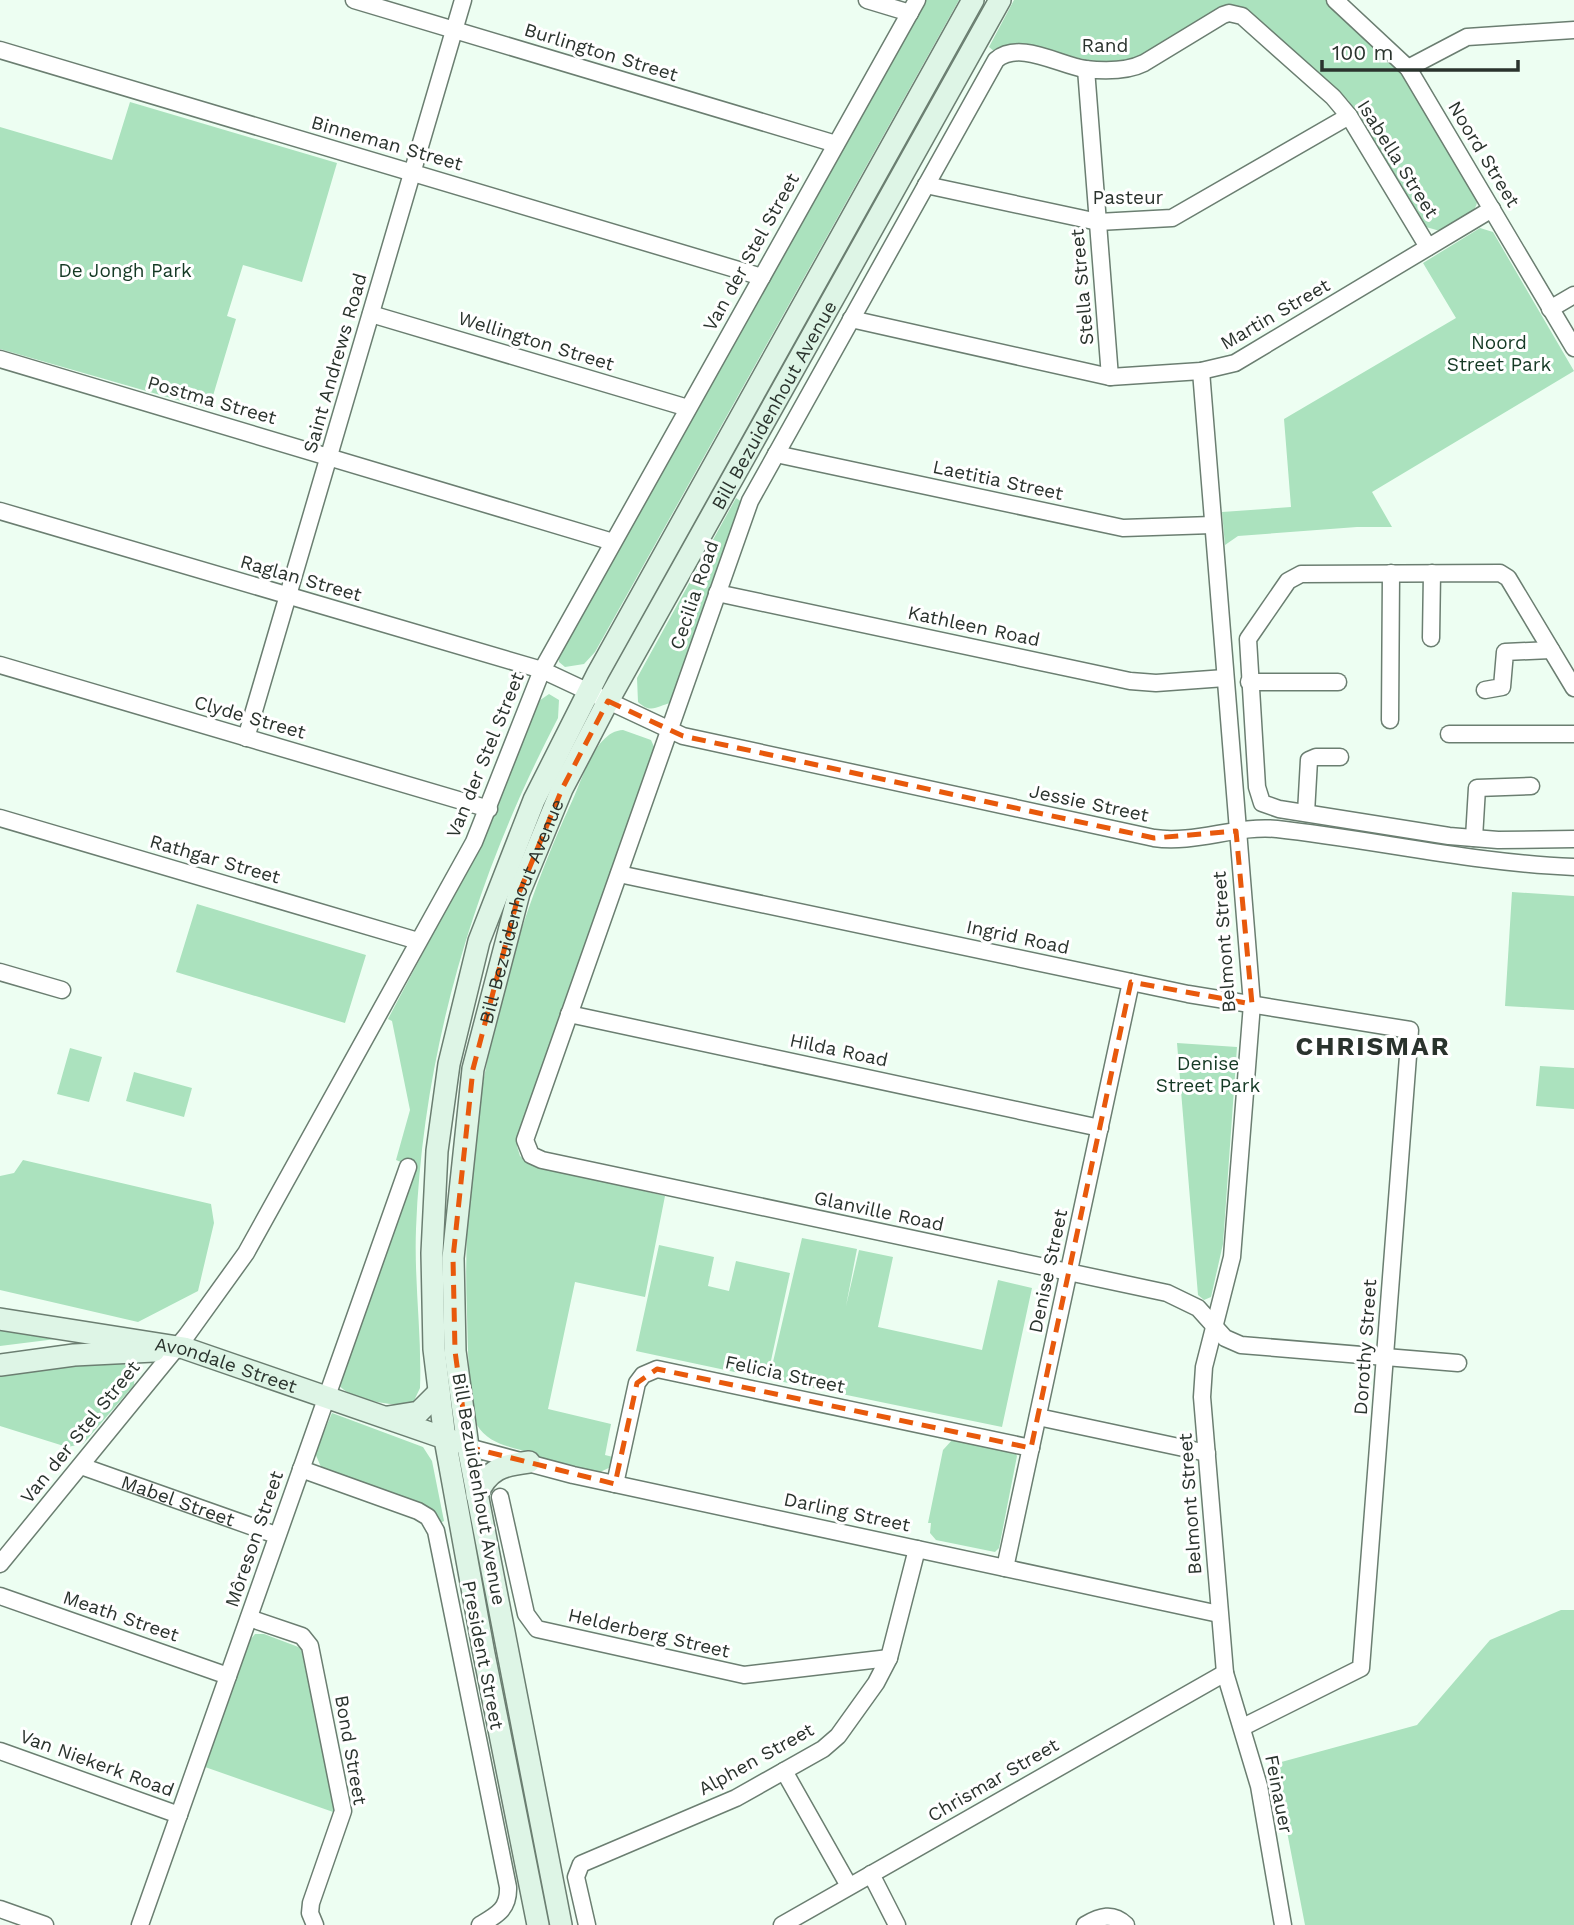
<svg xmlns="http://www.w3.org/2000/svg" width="1574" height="1925" font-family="'Work Sans',sans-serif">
	<rect width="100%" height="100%" fill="#edfef2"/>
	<path fill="#abe2be" d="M 924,0 L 959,0 L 595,652 L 584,664 L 565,667 L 559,662 L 558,653 Z
		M 1014,0 L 1327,0 L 1393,59 L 1477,197 C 1480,215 1454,223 1440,231 L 1426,227 L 1348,100 L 1245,11 C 1210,27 1152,59 1115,62 C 1078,65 1027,35 994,51 L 989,47 Z
		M 130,102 L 337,163 L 302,282 L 243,265 L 227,316 L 236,319 L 209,409 L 0,349 L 0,127 L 112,160 Z
		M 1480,228 L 1493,232 L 1574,371 L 1372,492 L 1392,527 L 1357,527 L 1238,536 L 1225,545 L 1222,512 L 1291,507 L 1284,419 L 1456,318 L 1423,263 Z
		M 736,498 L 742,502 L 671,703 C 658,705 652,715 638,702 L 637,678 Z
		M 549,694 L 559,700 L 558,718 C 475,877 423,1049 416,1229 C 414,1283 422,1335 420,1388 L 412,1405 C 395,1406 349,1400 339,1385 L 410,1176 L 416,1168 L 412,1160 L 403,1163 L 396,1160 L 410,1110 L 392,1021 L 388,1019 L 486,834 L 536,703 Z
		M 623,730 L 651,740 L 655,749 L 517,1146 L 520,1156 L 530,1164 L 665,1196 L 645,1297 L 575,1282 L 548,1409 L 611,1424 L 605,1455 L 613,1457 L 611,1467 L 600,1472 L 532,1457 L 532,1453 C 511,1447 488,1444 477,1425 C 468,1389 468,1351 467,1314 C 460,1137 498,960 573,799 C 583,777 596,731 623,730 Z
		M 1512,892 L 1574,896 L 1574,1010 L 1505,1006 Z
		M 197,904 L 366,955 L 345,1023 L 176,972 Z
		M 1177,1043 L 1237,1047 L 1223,1244 L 1211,1297 L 1204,1300 L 1198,1295 Z
		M 70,1048 L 102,1057 L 89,1102 L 57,1094 Z
		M 1540,1066 L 1574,1068 L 1574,1109 L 1536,1106 Z
		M 134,1072 L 192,1088 L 184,1117 L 126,1101 Z
		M 23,1160 L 211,1204 L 214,1223 L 198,1291 L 138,1322 L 0,1290 L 0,1176 L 14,1173 Z
		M 802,1238 L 857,1249 L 846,1306 L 859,1250 L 893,1257 L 878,1327 L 982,1350 L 998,1280 L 1032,1288 L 1002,1427 L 769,1379 Z
		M 659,1245 L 714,1257 L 708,1286 L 729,1291 L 736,1261 L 790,1273 L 767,1379 L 636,1351 Z
		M 0,1322 L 64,1338 L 0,1346 Z
		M 124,1361 L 135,1370 L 134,1385 L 83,1444 L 67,1447 L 0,1426 L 0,1371 Z
		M 332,1413 L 423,1447 L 432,1461 L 444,1521 L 440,1523 L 321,1467 L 315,1453 Z
		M 953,1439 L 1014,1450 L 1017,1456 L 999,1548 L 995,1552 L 936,1540 L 930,1533 L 931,1523 L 928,1523 L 943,1450 Z
		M 1561,1610 L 1574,1610 L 1574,1925 L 1305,1925 L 1274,1764 L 1417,1725 L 1490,1640 Z
		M 255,1634 L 264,1634 L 301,1648 L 336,1813 L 205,1767 L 250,1640 Z"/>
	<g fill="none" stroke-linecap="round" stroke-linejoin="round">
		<defs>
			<g id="street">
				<path d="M 354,0 L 836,144"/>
				<path d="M 867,0 L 910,13"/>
				<path d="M 1335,0 L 1408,68 L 1574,348"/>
				<path d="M 0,50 L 762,277"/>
				<path d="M 1408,68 L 1467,37 L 1574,30"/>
				<path d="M 1086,69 L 1110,377"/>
				<path d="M 926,185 L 1098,222 L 1172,218 L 1349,116"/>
				<path d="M 1428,247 L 1349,116 L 1333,97 L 1242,16 L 1229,13 L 1223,15 L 1144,63 C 1128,71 1103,71 1085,69 C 1059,65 1019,40 996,60 L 750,501 L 525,1140 L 531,1155 L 542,1160 L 1167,1293 L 1198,1308 L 1225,1338 L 1241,1345 L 1458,1363"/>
				<path d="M 1550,309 L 1574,295"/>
				<path d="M 371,314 L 688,408"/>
				<path d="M 851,319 L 1110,377 L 1201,371 L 1235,363 L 1492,209"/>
				<path d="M 0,359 L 613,542"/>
				<path d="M 1201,371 L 1252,1004 L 1232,1257 L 1204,1367 L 1202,1397 L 1225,1673 L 1259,1786 L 1283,1925"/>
				<path d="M 776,454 L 1123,528 L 1212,525"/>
				<path d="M 0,511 L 542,670 L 683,736 L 1154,838 C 1195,844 1236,825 1277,829 C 1376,840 1474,863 1574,867"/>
				<path d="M 717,593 L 1130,681 L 1156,683 L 1225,678"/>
				<path d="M 1431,638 L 1432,573"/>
				<path d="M 0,665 L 489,809"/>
				<path d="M 1249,682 L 1338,682"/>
				<path d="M 1574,688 L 1508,578 L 1500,573 L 1301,574 L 1288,581 L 1248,639 L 1257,787 L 1262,803 L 1279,809 L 1449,836 L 1498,840 L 1574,839"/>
				<path d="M 1485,690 L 1502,687 L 1505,652 L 1551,650"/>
				<path d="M 1390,720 L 1391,573"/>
				<path d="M 1449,734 L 1574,734"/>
				<path d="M 246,738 L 463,0"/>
				<path d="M 1306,813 L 1309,760 L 1316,757 L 1340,757"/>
				<path d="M 0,818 L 418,941"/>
				<path d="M 1474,838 L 1477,788 L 1531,786"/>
				<path d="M 619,874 L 1188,994 L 1410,1030 L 1361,1668 L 1243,1727"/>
				<path d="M 0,972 L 62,990"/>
				<path d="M 569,1014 L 1100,1128"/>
				<path d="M 1038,1417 L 1207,1453"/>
				<path d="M 468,1447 L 573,1475 L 1219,1614"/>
				<path id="s1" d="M 81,1466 L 276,1535"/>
				<path d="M 301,1469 L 418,1511 L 428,1517 L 436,1531 L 508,1887 C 509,1909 497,1915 480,1925"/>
				<path d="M 615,1484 L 637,1383 L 643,1375 L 657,1369 L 1031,1448"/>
				<path d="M 500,1497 L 526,1614 L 537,1629 L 744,1675 L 889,1658"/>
				<path d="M 0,1564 L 187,1335 L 246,1253 L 474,842 L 542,670 L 917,0"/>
				<path d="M 1005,1568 L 1131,982"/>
				<path d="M 0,1596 L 228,1676"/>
				<path d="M 249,1618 L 302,1636 L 310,1646 L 343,1811 L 311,1903 L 310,1913 L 315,1925"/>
				<path d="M 0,1751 L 179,1815"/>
				<path d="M 784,1771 L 849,1886"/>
				<path d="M 871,1874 L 897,1925"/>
				<path d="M 0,1909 L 45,1925"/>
				<path d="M 140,1925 L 408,1167"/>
				<path d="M 587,1925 L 576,1877 L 581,1864 L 736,1798 L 823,1749 L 838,1736 L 876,1683 L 889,1658 L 917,1549"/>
				<path d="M 782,1925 L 1225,1673"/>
				<path d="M 1085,1925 C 1100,1916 1113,1912 1126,1925"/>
			</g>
			<g id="secondary">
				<path id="s2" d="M 0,1319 L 184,1348 L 456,1442"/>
				<path d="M 0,1365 L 74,1355 L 154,1351"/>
				<path d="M 388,1417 L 419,1412 L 439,1392"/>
				<path d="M 477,1495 C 488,1469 503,1465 529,1462"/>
				<path d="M 538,1925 L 484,1654 L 445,1439 L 434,1349 L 432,1253 L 437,1151 L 449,1064 L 479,941 L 534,800 L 598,673 L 973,0"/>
				<path id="s3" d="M 561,1925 L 468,1447 L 455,1351 L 453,1258 L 473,1069 L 519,893 L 562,789 L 608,701 L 1000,0"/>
			</g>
		</defs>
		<use href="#street" stroke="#6b7e71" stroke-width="19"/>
		<use href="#secondary" stroke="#6b7e71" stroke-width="24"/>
		<use href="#street" stroke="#fff" stroke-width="16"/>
		<use href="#secondary" stroke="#def5e6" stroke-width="21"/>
	</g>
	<path fill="none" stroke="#e8590c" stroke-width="5" stroke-dasharray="14 9" stroke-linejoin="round" d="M 608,701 L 683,736 L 1154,838 L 1236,831 L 1252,1004 L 1131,982 L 1031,1448 L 657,1369 L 637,1383 L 615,1484 L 468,1447 L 455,1351 L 453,1258 L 473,1069 L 519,893 L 562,789 Z"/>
	<g text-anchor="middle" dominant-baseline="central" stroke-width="6" stroke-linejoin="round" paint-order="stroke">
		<g font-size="19" fill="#2a332d" stroke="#fff">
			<text x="1105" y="45">Rand</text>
			<text transform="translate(601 52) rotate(17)">Burlington Street</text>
			<text transform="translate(387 143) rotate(16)">Binneman Street</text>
			<text transform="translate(1484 154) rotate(59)">Noord Street</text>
			<text transform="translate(1398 159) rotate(58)">Isabella Street</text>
			<text x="1128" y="197">Pasteur</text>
			<text transform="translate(751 252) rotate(-61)">Van der Stel Street</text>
			<text transform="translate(1082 287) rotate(-95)">Stella Street</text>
			<text transform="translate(1275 314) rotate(-30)">Martin Street</text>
			<text transform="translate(536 341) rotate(17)">Wellington Street</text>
			<text transform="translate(335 363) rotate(-74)">Saint Andrews Road</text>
			<text transform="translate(212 400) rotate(16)">Postma Street</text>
			<text stroke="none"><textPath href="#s3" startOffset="1600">Bill Bezuidenhout Avenue</textPath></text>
			<text transform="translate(998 480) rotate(12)">Laetitia Street</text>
			<text transform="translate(301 578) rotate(16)">Raglan Street</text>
			<text transform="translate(694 595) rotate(-71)">Cecilia Road</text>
			<text transform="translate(974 626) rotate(12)">Kathleen Road</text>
			<text transform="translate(250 717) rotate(16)">Clyde Street</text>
			<text transform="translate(485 755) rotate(-68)">Van der Stel Street</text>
			<text transform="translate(1089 803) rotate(12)">Jessie Street</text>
			<text transform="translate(215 859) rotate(16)">Rathgar Street</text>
			<text stroke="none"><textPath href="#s3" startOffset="1032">Bill Bezuidenhout Avenue</textPath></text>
			<text transform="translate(1018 937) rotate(12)">Ingrid Road</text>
			<text transform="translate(1224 942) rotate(-94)">Belmont Street</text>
			<text transform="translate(839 1050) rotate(12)">Hilda Road</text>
			<text transform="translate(879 1211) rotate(12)">Glanville Road</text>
			<text transform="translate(1048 1271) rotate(-78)">Denise Street</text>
			<text transform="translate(1365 1347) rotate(-86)">Dorothy Street</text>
			<text stroke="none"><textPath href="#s2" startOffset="231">Avondale Street</textPath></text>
			<text transform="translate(785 1374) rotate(12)">Felicia Street</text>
			<text transform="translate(80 1432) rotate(-51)">Van der Stel Street</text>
			<text transform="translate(479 1489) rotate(80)">Bill Bezuidenhout Avenue</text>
			<text stroke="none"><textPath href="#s1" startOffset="103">Mabel Street</textPath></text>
			<text transform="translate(1190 1504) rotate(-94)">Belmont Street</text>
			<text transform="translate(847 1512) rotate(12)">Darling Street</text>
			<text transform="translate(254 1539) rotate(-71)">Môreson Street</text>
			<text transform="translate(121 1616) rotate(19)">Meath Street</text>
			<text transform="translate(649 1633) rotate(13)">Helderberg Street</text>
			<text transform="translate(483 1655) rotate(79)">President Street</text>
			<text transform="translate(351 1750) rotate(80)">Bond Street</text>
			<text transform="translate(756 1759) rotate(-29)">Alphen Street</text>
			<text transform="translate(97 1763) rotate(20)">Van Niekerk Road</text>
			<text transform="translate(993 1780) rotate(-30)">Chrismar Street</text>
			<text transform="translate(1279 1794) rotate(79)">Feinauer</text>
		</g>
		<g font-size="19" fill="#143924" stroke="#fff">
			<text x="125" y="270">De Jongh Park</text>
			<text x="1499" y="342">Noord<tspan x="1499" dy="22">Street Park</tspan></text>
			<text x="1208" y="1063">Denise<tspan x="1208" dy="22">Street Park</tspan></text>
		</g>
		<g font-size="26" font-weight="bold" letter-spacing="2" fill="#2a332d" stroke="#fff">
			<text x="1373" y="1046">CHRISMAR</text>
		</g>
	</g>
	<path d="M1322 60v10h196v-10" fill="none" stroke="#2a332d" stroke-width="3.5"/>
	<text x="1332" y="60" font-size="21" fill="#2a332d" stroke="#ffffff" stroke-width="5" paint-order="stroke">100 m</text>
</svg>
